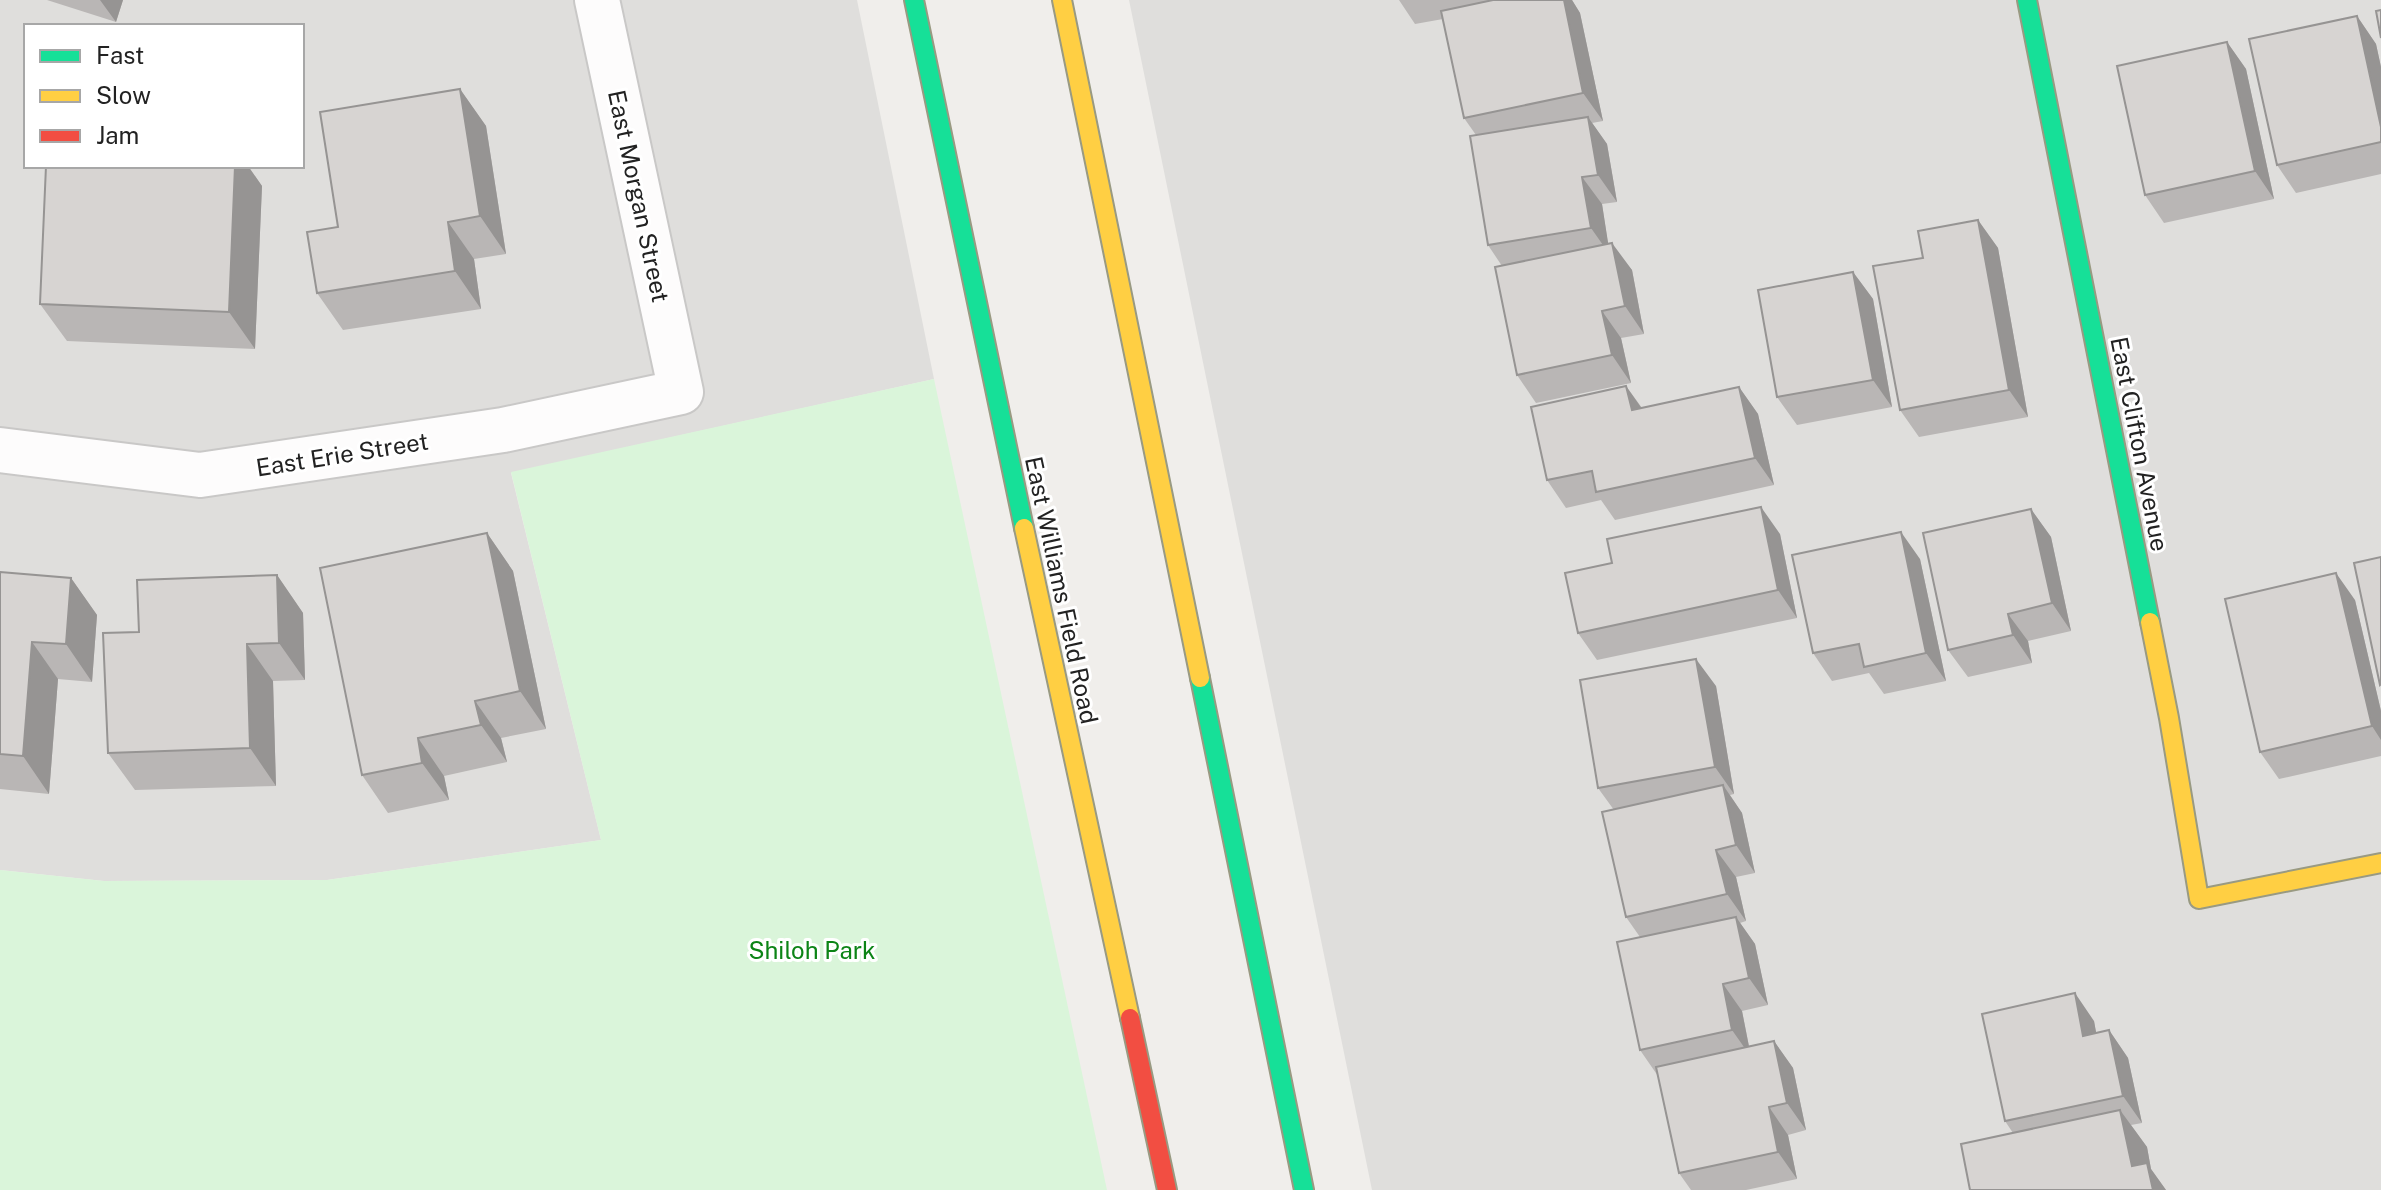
<svg xmlns="http://www.w3.org/2000/svg" width="2381" height="1190" font-family="'Public Sans',sans-serif">
	<rect width="100%" height="100%" fill="#f0eeeb"/>
	<path fill="#dfdedc" fill-rule="evenodd" d="M 0,0 L 857,0 L 934,379 L 511,473 L 601,840 L 327,880 L 104,881 L 0,870 ZM 26,26 L 302,26 L 302,166 L 26,166 Z
		M 1129,0 L 2381,0 L 2381,1190 L 1372,1190 Z"/>
	<path fill="#daf5da" d="M 934,379 L 1107,1190 L 0,1190 L 0,870 L 104,881 L 327,880 L 601,840 L 511,472 Z"/>
	<g fill="none" stroke-linecap="round" stroke-linejoin="round">
		<defs>
			<path id="street" d="M 0,450 L 200,475 L 503,430 L 681,392 L 597,0"/>
			<path id="fast" d="M 914,0 L 1024,528
				M 2027,0 L 2150,622
				M 1200,678 L 1304,1190"/>
			<path id="slow" d="M 1062,0 L 1200,678
				M 1024,528 L 1130,1018
				M 2150,622 L 2169,718 L 2199,899 L 2381,863"/>
			<path id="jam" d="M 1130,1018 L 1167,1190"/>
		</defs>
		<use href="#street" stroke="#c9c8c7" stroke-width="48"/>
		<use href="#fast" stroke="#999a82" stroke-width="22"/>
		<use href="#slow" stroke="#999a82" stroke-width="22"/>
		<use href="#jam" stroke="#999a82" stroke-width="22"/>
		<use href="#street" stroke="#fdfcfc" stroke-width="44"/>
		<use href="#fast" stroke="#16e098" stroke-width="18"/>
		<use href="#slow" stroke="#ffcf43" stroke-width="18"/>
		<use href="#jam" stroke="#f24e42" stroke-width="18"/>
	</g>
	<path fill="#b9b6b5" d="M 47,0 L 123,0 L 116,22 Z
		M 1399,0 L 1572,0 L 1580,13 L 1603,121 L 1592,123 L 1607,144 L 1617,202 L 1602,204 L 1608,244 L 1632,270 L 1644,334 L 1621,338 L 1631,383 L 1536,403 L 1517,375 L 1502,266 L 1488,245 L 1476,135 L 1464,118 L 1443,19 L 1415,24 Z
		M 2357,16 L 2376,44 L 2381,67 L 2381,174 L 2296,193 L 2277,165 Z
		M 2227,42 L 2246,69 L 2274,199 L 2164,223 L 2145,195 Z
		M 460,89 L 486,126 L 506,254 L 474,259 L 481,309 L 343,330 L 317,293 L 338,227 Z
		M 235,166 L 248,166 L 262,186 L 255,349 L 67,341 L 40,304 Z
		M 1978,220 L 1998,248 L 2028,417 L 1919,437 L 1900,410 L 1923,258 Z
		M 1853,272 L 1873,299 L 1892,407 L 1797,425 L 1777,397 Z
		M 1626,386 L 1642,408 L 1739,387 L 1758,414 L 1774,485 L 1615,520 L 1601,500 L 1566,508 L 1547,480 Z
		M 2031,509 L 2051,537 L 2071,631 L 2028,641 L 2032,663 L 1968,677 L 1948,650 Z
		M 487,533 L 513,571 L 546,729 L 501,738 L 507,762 L 444,776 L 449,800 L 388,813 L 362,775 Z
		M 1780,534 L 1797,618 L 1597,660 L 1578,633 Z
		M 1920,559 L 1946,681 L 1884,694 L 1869,673 L 1832,681 L 1813,653 Z
		M 0,572 L 71,578 L 97,615 L 92,682 L 58,679 L 49,794 L 0,789 Z
		M 277,575 L 303,613 L 305,680 L 273,681 L 276,786 L 135,790 L 108,753 L 139,632 Z
		M 2355,600 L 2381,711 L 2381,756 L 2279,779 L 2260,752 Z
		M 1716,686 L 1734,794 L 1730,795 L 1742,813 L 1755,873 L 1736,877 L 1746,921 L 1740,923 L 1755,944 L 1768,1005 L 1742,1011 L 1749,1046 L 1774,1041 L 1793,1068 L 1806,1130 L 1788,1135 L 1797,1179 L 1746,1190 L 1691,1190 L 1679,1173 L 1658,1076 L 1640,1050 L 1640,937 L 1626,917 L 1614,810 L 1598,788 Z
		M 2094,1021 L 2096,1033 L 2109,1030 L 2128,1058 L 2142,1123 L 2131,1125 L 2147,1147 L 2151,1169 L 2166,1190 L 1970,1190 L 2013,1133 L 2005,1121 Z"/>
	<path fill="#969493" d="M 100,0 L 123,0 L 116,22 Z
		M 1564,0 L 1572,0 L 1580,13 L 1603,121 L 1583,93 Z
		M 2357,16 L 2376,44 L 2381,67 L 2381,127 Z
		M 2227,42 L 2246,69 L 2274,199 L 2255,171 Z
		M 460,89 L 486,126 L 506,254 L 480,216 Z
		M 1588,117 L 1607,144 L 1617,202 L 1598,175 Z
		M 235,166 L 248,166 L 262,186 L 255,349 L 229,312 Z
		M 1582,177 L 1602,204 L 1610,255 L 1591,228 Z
		M 1978,220 L 1998,248 L 2028,417 L 2009,390 Z
		M 448,222 L 474,259 L 481,309 L 455,271 Z
		M 1612,243 L 1632,270 L 1644,334 L 1625,306 Z
		M 1853,272 L 1873,299 L 1892,407 L 1873,380 Z
		M 1602,311 L 1621,338 L 1631,383 L 1612,355 Z
		M 1626,386 L 1645,413 L 1632,410 Z
		M 1739,387 L 1758,414 L 1774,485 L 1755,458 Z
		M 1761,507 L 1780,534 L 1797,618 L 1778,590 Z
		M 2031,509 L 2051,537 L 2071,631 L 2052,603 Z
		M 1901,532 L 1920,559 L 1946,681 L 1926,653 Z
		M 487,533 L 513,571 L 546,729 L 520,691 Z
		M 2336,573 L 2355,600 L 2381,711 L 2381,740 L 2372,726 Z
		M 277,575 L 303,613 L 305,680 L 279,643 Z
		M 71,578 L 97,615 L 92,682 L 66,644 Z
		M 2008,614 L 2028,641 L 2032,663 L 2013,635 Z
		M 32,642 L 58,679 L 49,794 L 23,756 Z
		M 247,644 L 273,681 L 276,786 L 250,748 Z
		M 1696,659 L 1716,686 L 1734,794 L 1715,767 Z
		M 475,701 L 501,738 L 507,762 L 481,725 Z
		M 418,738 L 444,776 L 449,800 L 422,763 Z
		M 1723,785 L 1742,813 L 1755,873 L 1736,845 Z
		M 1716,850 L 1736,877 L 1746,921 L 1727,894 Z
		M 1736,917 L 1755,944 L 1768,1005 L 1749,978 Z
		M 1723,984 L 1742,1011 L 1751,1057 L 1732,1030 Z
		M 2075,993 L 2094,1021 L 2102,1064 L 2083,1036 Z
		M 2109,1030 L 2128,1058 L 2142,1123 L 2123,1096 Z
		M 1774,1041 L 1793,1068 L 1806,1130 L 1787,1103 Z
		M 1769,1107 L 1788,1135 L 1797,1179 L 1778,1152 Z
		M 2120,1110 L 2147,1147 L 2151,1169 L 2166,1190 L 2149,1190 L 2132,1166 Z"/>
	<path fill="#d7d4d2" stroke="#969493" stroke-width="2" d="M 1493,0 L 1564,0 L 1583,93 L 1464,118 L 1441,11 Z
		M 2381,10 L 2381,38 L 2376,11 Z
		M 2357,16 L 2381,127 L 2381,142 L 2277,165 L 2249,39 Z
		M 2227,42 L 2255,171 L 2145,195 L 2117,66 Z
		M 460,89 L 480,216 L 448,222 L 455,271 L 317,293 L 307,232 L 338,227 L 320,112 Z
		M 1588,117 L 1598,175 L 1582,177 L 1591,228 L 1488,245 L 1470,136 Z
		M 46,166 L 235,166 L 229,312 L 40,304 Z
		M 1978,220 L 2009,390 L 1900,410 L 1873,266 L 1923,258 L 1918,231 Z
		M 1612,243 L 1625,306 L 1602,311 L 1612,355 L 1517,375 L 1495,267 Z
		M 1853,272 L 1873,380 L 1777,397 L 1758,290 Z
		M 1626,386 L 1632,410 L 1739,387 L 1755,458 L 1596,492 L 1592,471 L 1547,480 L 1531,407 Z
		M 1761,507 L 1778,590 L 1578,633 L 1565,573 L 1612,563 L 1607,539 Z
		M 2031,509 L 2052,603 L 2008,614 L 2013,635 L 1948,650 L 1923,533 Z
		M 1901,532 L 1926,653 L 1864,667 L 1859,644 L 1813,653 L 1792,555 Z
		M 487,533 L 520,691 L 475,701 L 481,725 L 418,738 L 422,763 L 362,775 L 320,568 Z
		M 2381,557 L 2381,684 L 2380,685 L 2354,563 Z
		M 0,572 L 71,578 L 66,644 L 32,642 L 23,756 L 0,754 Z
		M 2336,573 L 2372,726 L 2260,752 L 2225,599 Z
		M 277,575 L 279,643 L 247,644 L 250,748 L 108,753 L 103,633 L 139,632 L 137,580 Z
		M 1696,659 L 1715,767 L 1598,788 L 1580,680 Z
		M 1723,785 L 1736,845 L 1716,850 L 1727,894 L 1626,917 L 1602,812 Z
		M 1736,917 L 1749,978 L 1723,984 L 1732,1030 L 1640,1050 L 1617,942 Z
		M 2075,993 L 2083,1036 L 2109,1030 L 2123,1096 L 2005,1121 L 1982,1014 Z
		M 1774,1041 L 1787,1103 L 1769,1107 L 1778,1152 L 1679,1173 L 1656,1067 Z
		M 2120,1110 L 2132,1166 L 2147,1163 L 2153,1190 L 1970,1190 L 1961,1144 Z"/>
	<g text-anchor="middle" dominant-baseline="central" stroke-width="6" stroke-linejoin="round" paint-order="stroke">
		<g font-size="24" fill="#222" stroke="#fff">
			<text transform="translate(639 196) rotate(78)">East Morgan Street</text>
			<text transform="translate(2140 444) rotate(79)">East Clifton Avenue</text>
			<text transform="translate(342 454) rotate(-9)">East Erie Street</text>
			<text transform="translate(1062 590) rotate(78)">East Williams Field Road</text>
		</g>
		<g font-size="24" fill="#0c8416" stroke="#fff">
			<text x="812" y="950">Shiloh Park</text>
		</g>
	</g>
	<rect x="24" y="24" width="280" height="144" fill="#ffffff" stroke="#a7a7a7" stroke-width="2"/>
	<rect x="40" y="50" width="40" height="12" fill="#16e098" stroke="#a7a7a7" stroke-width="2"/>
	<text x="96" y="64" font-size="24" fill="#222222">Fast</text>
	<rect x="40" y="90" width="40" height="12" fill="#ffcf43" stroke="#a7a7a7" stroke-width="2"/>
	<text x="96" y="104" font-size="24" fill="#222222">Slow</text>
	<rect x="40" y="130" width="40" height="12" fill="#f24e42" stroke="#a7a7a7" stroke-width="2"/>
	<text x="96" y="144" font-size="24" fill="#222222">Jam</text>
</svg>
